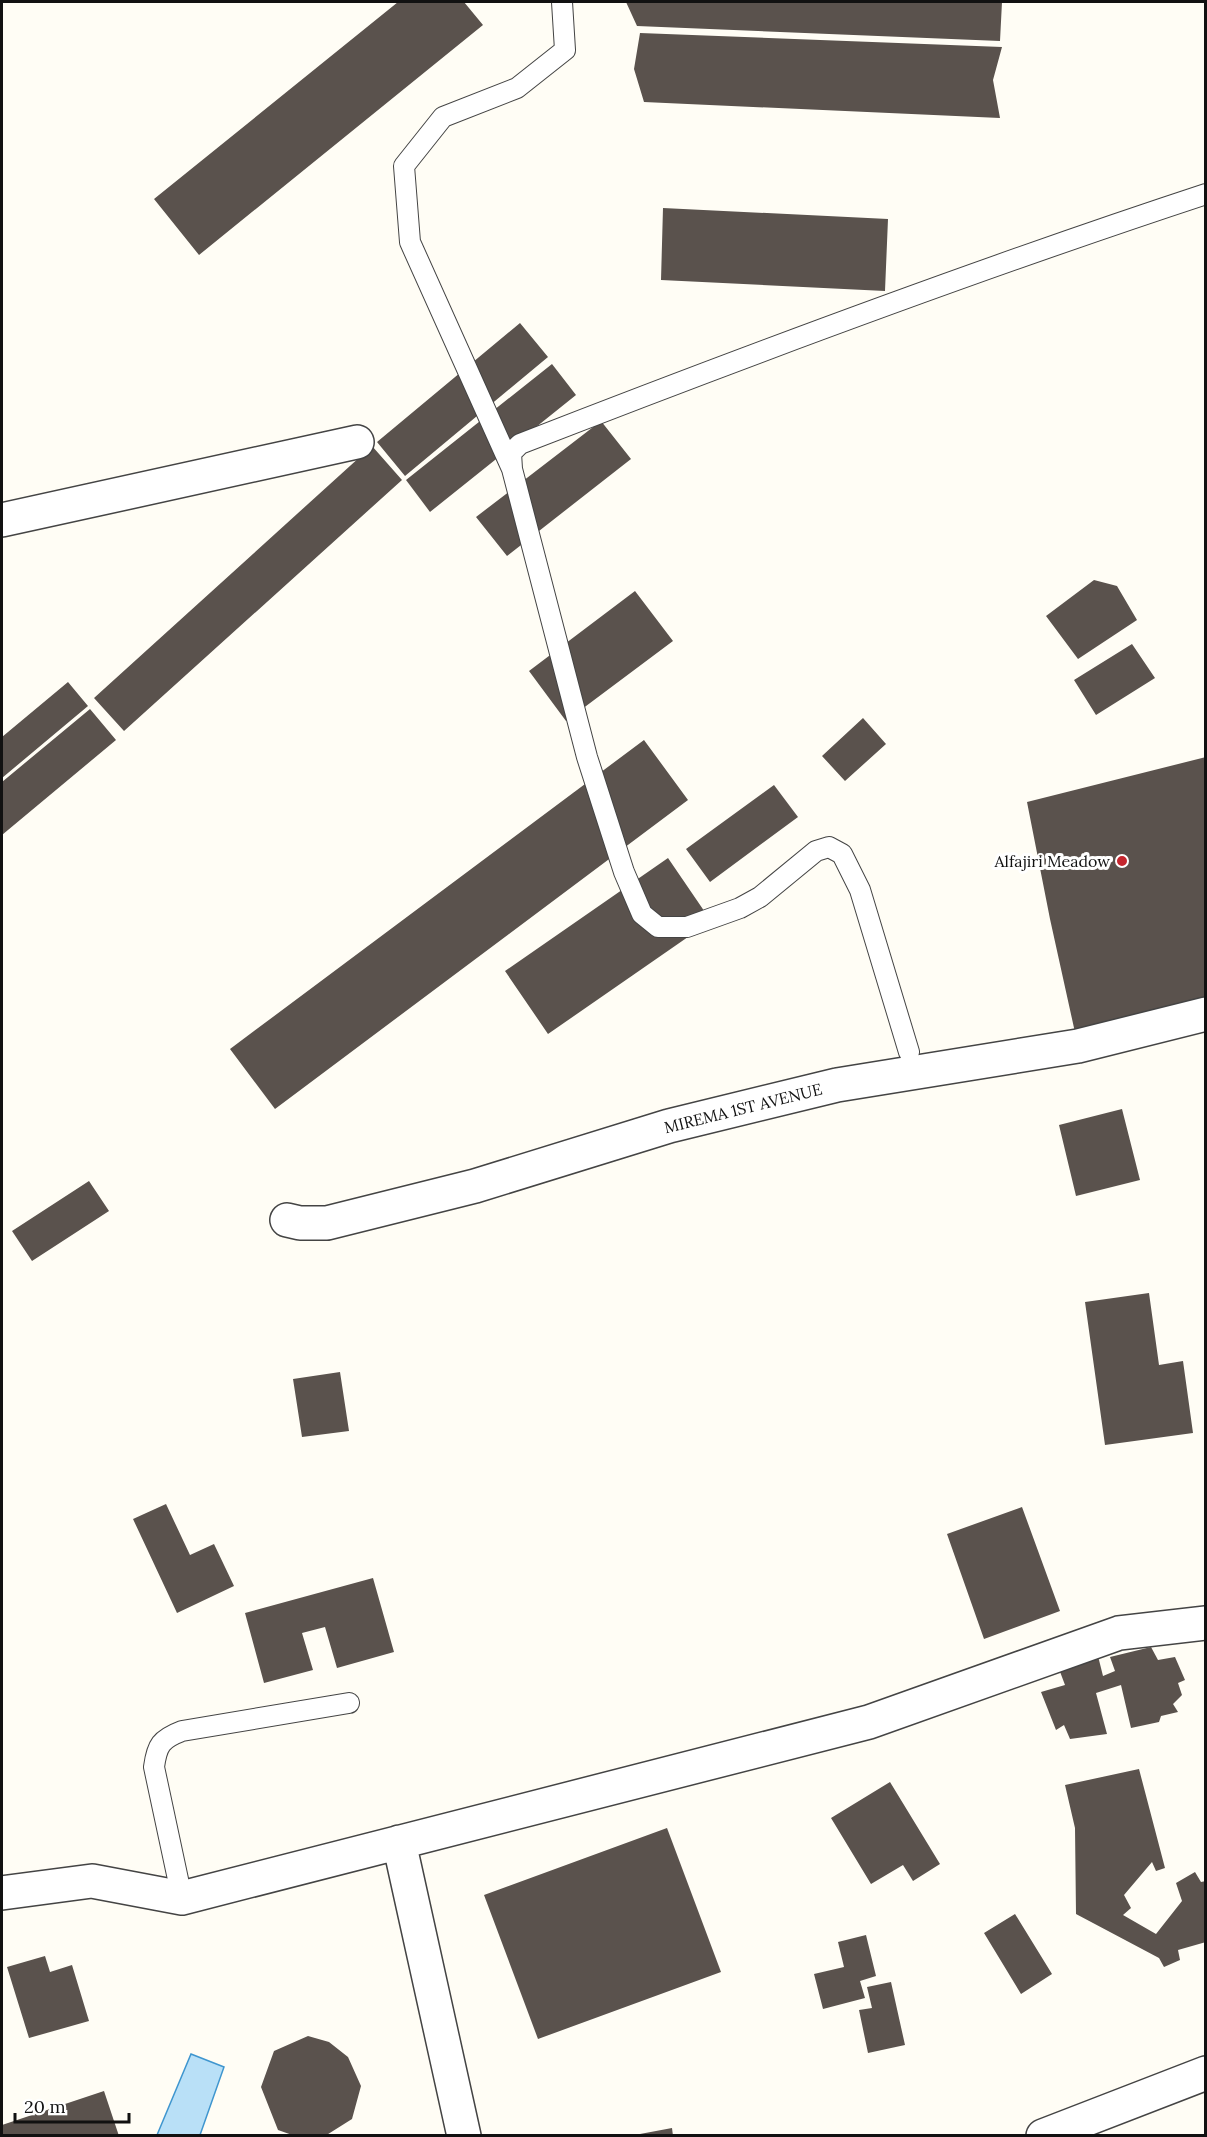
<svg xmlns="http://www.w3.org/2000/svg" width="1207" height="2137" font-family="Lora,serif">
	<rect width="100%" height="100%" fill="#fffdf5"/>
	<path fill="#b9e0f7" stroke="#3f96cf" stroke-width="1.5" d="M 191,2054 L 224,2067 L 200,2135 L 157,2135 Z"/>
	<path fill="#5a524d" d="M 398,2 L 464,2 L 483,25 L 199,255 L 154,199 Z
		M 626,2 L 1002,2 L 1000,41 L 637,26 Z
		M 640,33 L 1002,47 L 993,80 L 1000,118 L 644,102 L 634,69 Z
		M 663,208 L 888,219 L 885,291 L 661,280 Z
		M 520,323 L 548,357 L 405,476 L 377,442 Z
		M 552,364 L 576,395 L 430,512 L 406,480 Z
		M 601,421 L 631,459 L 507,556 L 476,517 Z
		M 372,446 L 402,480 L 124,731 L 94,698 Z
		M 1094,580 L 1117,586 L 1137,620 L 1078,659 L 1046,616 Z
		M 635,591 L 673,641 L 566,721 L 529,671 Z
		M 1132,644 L 1155,678 L 1096,715 L 1074,680 Z
		M 68,682 L 88,706 L 2,778 L 2,737 Z
		M 90,709 L 116,740 L 2,835 L 2,782 Z
		M 863,718 L 886,744 L 845,781 L 822,756 Z
		M 644,740 L 688,800 L 275,1109 L 230,1049 Z
		M 1206,757 L 1206,1017 L 1078,1046 L 1050,919 L 1027,802 Z
		M 774,785 L 798,817 L 710,882 L 686,849 Z
		M 668,858 L 711,921 L 548,1034 L 505,971 Z
		M 1122,1109 L 1140,1180 L 1076,1196 L 1059,1125 Z
		M 89,1181 L 109,1211 L 32,1261 L 12,1231 Z
		M 1149,1293 L 1159,1365 L 1183,1361 L 1193,1433 L 1105,1445 L 1085,1302 Z
		M 340,1372 L 349,1431 L 302,1437 L 293,1379 Z
		M 166,1504 L 190,1555 L 214,1544 L 234,1586 L 177,1613 L 133,1519 Z
		M 1022,1507 L 1060,1611 L 984,1639 L 947,1534 Z
		M 373,1578 L 394,1652 L 337,1668 L 325,1627 L 302,1633 L 313,1670 L 264,1683 L 245,1613 Z
		M 1151,1647 L 1158,1660 L 1175,1657 L 1185,1680 L 1178,1683 L 1182,1695 L 1173,1704 L 1178,1712 L 1161,1716 L 1159,1722 L 1131,1728 L 1121,1685 L 1096,1693 L 1107,1734 L 1070,1739 L 1064,1725 L 1056,1730 L 1041,1692 L 1065,1685 L 1059,1669 L 1098,1656 L 1103,1676 L 1115,1671 L 1110,1657 Z
		M 1139,1769 L 1165,1868 L 1156,1871 L 1152,1862 L 1124,1895 L 1131,1908 L 1123,1915 L 1156,1934 L 1182,1901 L 1176,1883 L 1195,1872 L 1201,1882 L 1206,1881 L 1206,1942 L 1178,1950 L 1180,1960 L 1164,1967 L 1159,1958 L 1076,1914 L 1075,1828 L 1065,1785 Z
		M 890,1782 L 940,1864 L 913,1881 L 903,1865 L 871,1884 L 831,1818 Z
		M 667,1828 L 721,1972 L 538,2039 L 484,1895 Z
		M 1015,1914 L 1052,1974 L 1021,1994 L 984,1933 Z
		M 866,1935 L 876,1976 L 860,1981 L 865,1998 L 823,2009 L 814,1974 L 844,1967 L 838,1942 Z
		M 45,1956 L 50,1972 L 72,1965 L 89,2021 L 29,2038 L 7,1967 Z
		M 891,1982 L 905,2045 L 868,2053 L 859,2010 L 872,2008 L 867,1987 Z
		M 308,2036 L 329,2042 L 348,2057 L 361,2086 L 352,2119 L 325,2136 L 295,2136 L 278,2130 L 261,2087 L 274,2051 Z
		M 104,2091 L 119,2136 L 2,2136 L 2,2125 Z
		M 672,2128 L 673,2136 L 640,2136 L 640,2134 Z"/>
	<g fill="none" stroke-linecap="round" stroke-linejoin="round">
		<defs>
			<path id="lane" d="M 512,469 L 410,242 L 404,166 L 443,117 L 517,88 L 565,50 L 562,2
				M 909,1052 L 860,890 L 842,854 L 829,847 L 816,851 L 760,897 L 740,908 L 687,927 L 658,927 L 642,914 L 624,872 L 587,757 L 512,469 L 511,453 L 520,444 C 746,356 975,270 1206,194
				M 182,1898 L 154,1767 C 157,1745 161,1739 182,1731 L 349,1703"/>
			<path id="street" d="M 2,520 L 357,442
				M 287,1220 L 300,1223 L 327,1223 L 475,1186 L 669,1126 L 837,1085 L 1078,1046 L 1206,1014
				M 399,1842 L 464,2136
				M 2,1893 L 92,1881 L 182,1898 L 869,1722 L 1119,1633 L 1206,1623
				M 1043,2136 L 1206,2073"/>
		</defs>
		<use href="#lane" stroke="#444" stroke-width="22"/>
		<use href="#street" stroke="#444" stroke-width="36"/>
		<use href="#lane" stroke="#fff" stroke-width="20"/>
		<use href="#street" stroke="#fff" stroke-width="33"/>
	</g>
	<circle fill="#c4262e" stroke="#fff" stroke-width="2" cx="1122" cy="861" r="6"/>
	<g text-anchor="middle" dominant-baseline="central" stroke-width="6" stroke-linejoin="round" paint-order="stroke">
		<g font-size="16" fill="#111" stroke="#fff" text-anchor="end">
			<text x="1110" y="861">Alfajiri Meadow</text>
		</g>
		<g font-size="16" fill="#111" stroke="#fff">
			<text transform="translate(743 1108) rotate(-14)">MIREMA 1ST AVENUE</text>
		</g>
	</g>
	<rect width="1207" height="2137" fill="none" stroke="#111111" stroke-width="6"/>
	<path d="M15 2113v9h114v-9" fill="none" stroke="#111111" stroke-width="3"/>
	<text x="24" y="2113" font-size="18" fill="#111111" stroke="#ffffff" stroke-width="4.5" paint-order="stroke">20 m</text>
</svg>
